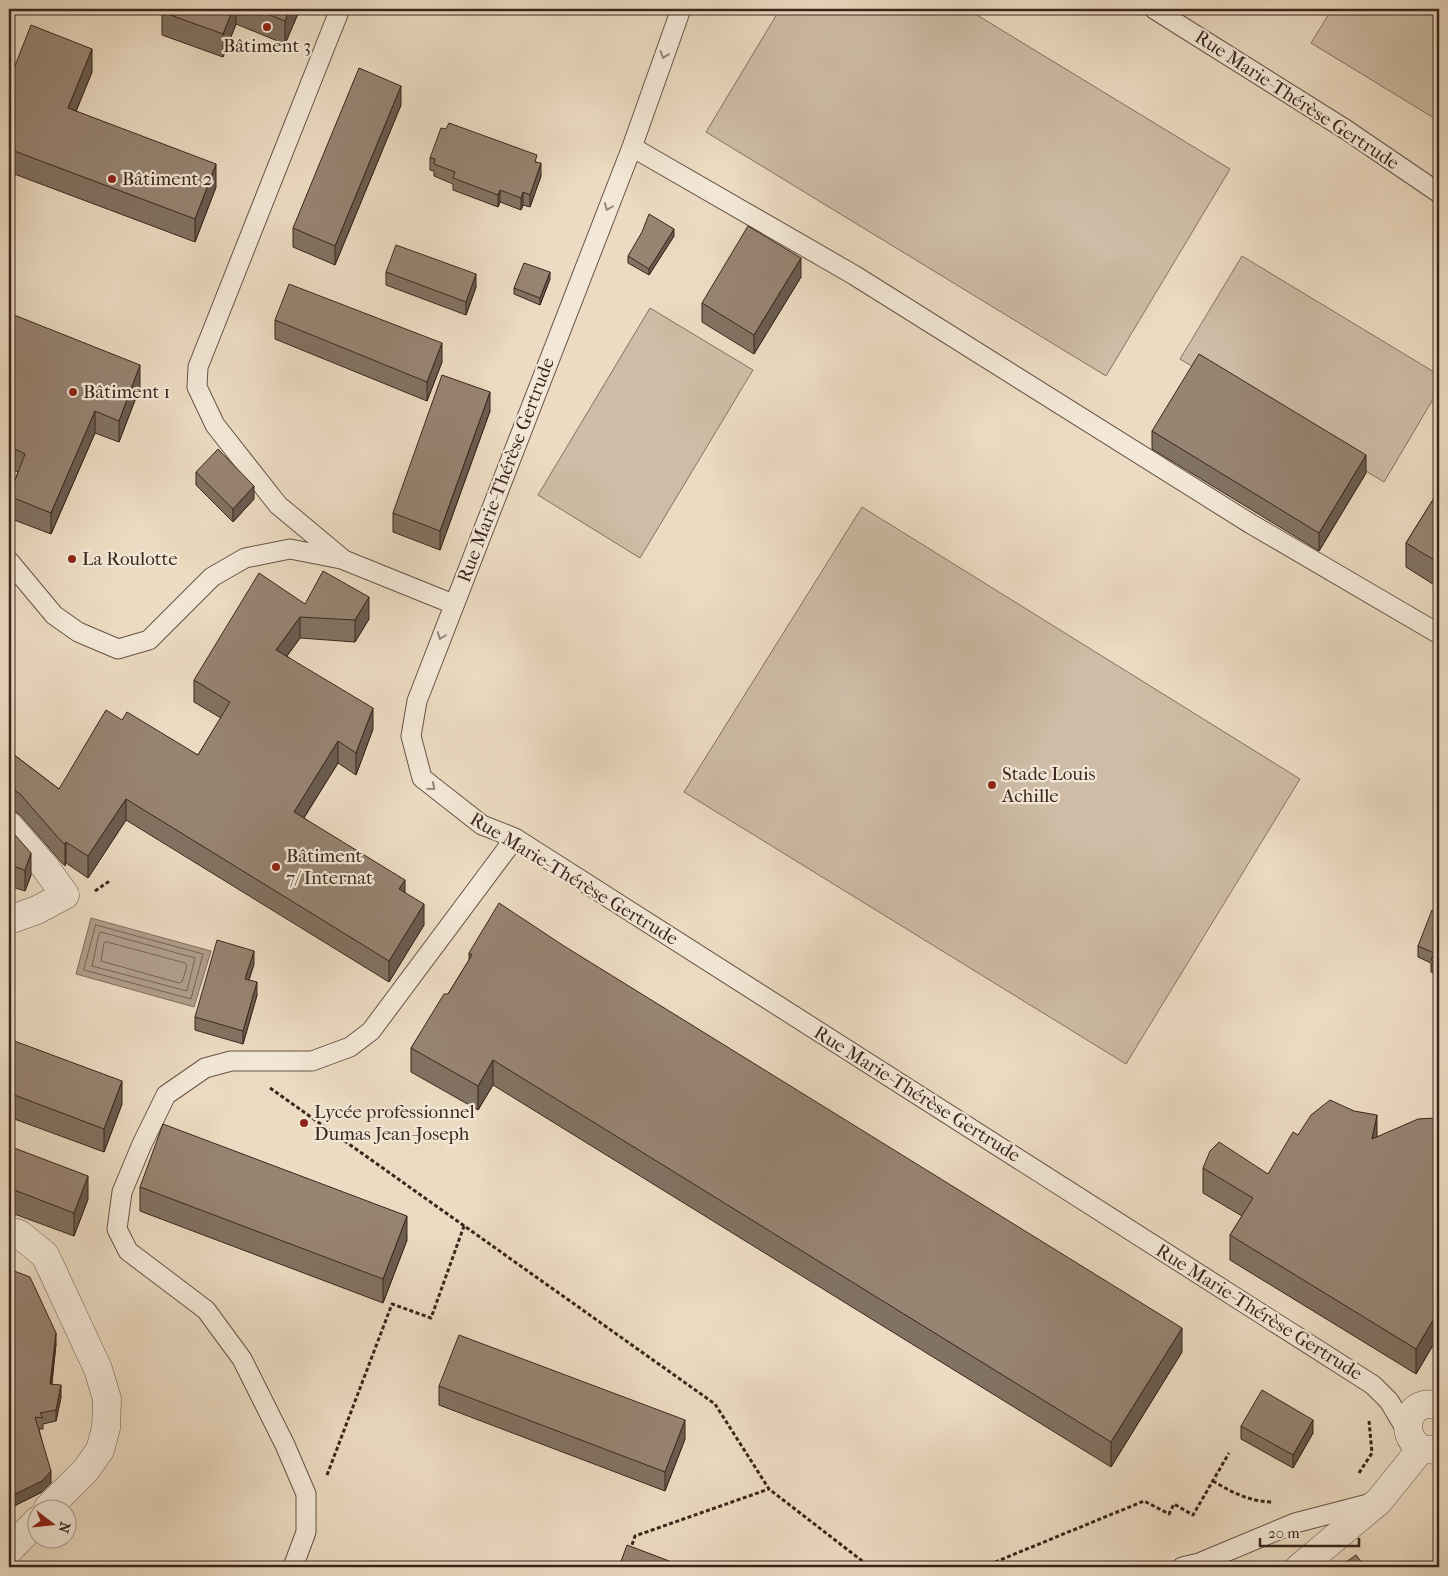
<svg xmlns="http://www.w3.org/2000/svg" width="1448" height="1576" font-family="'IM FELL French Canon',serif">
	<rect width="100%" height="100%" fill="#ecdbc2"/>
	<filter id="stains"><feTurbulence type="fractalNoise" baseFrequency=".004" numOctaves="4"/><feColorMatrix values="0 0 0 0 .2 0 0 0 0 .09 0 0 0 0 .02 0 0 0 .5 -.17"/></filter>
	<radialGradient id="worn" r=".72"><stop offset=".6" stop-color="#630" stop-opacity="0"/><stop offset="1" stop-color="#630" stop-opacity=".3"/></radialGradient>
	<path fill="#cebca6" stroke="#847161" d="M 780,9 L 967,9 L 1230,169 L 1106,376 L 706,132 Z
		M 1332,9 L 1439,9 L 1439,121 L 1311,43 Z
		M 1242,256 L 1439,375 L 1439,389 L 1384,482 L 1180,359 Z
		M 650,308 L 753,370 L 640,558 L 538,495 Z
		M 862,507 L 1300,779 L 1126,1064 L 684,792 Z"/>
	<path fill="#af9d8a" stroke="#806d5e" d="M 91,918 L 211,951 L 194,1007 L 76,974 Z"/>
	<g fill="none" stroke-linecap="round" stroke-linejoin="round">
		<path stroke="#746253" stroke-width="1" d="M 96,925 L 203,954 L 191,999 L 84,970 Z
			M 101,932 L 195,958 L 187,991 L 92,966 L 99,934 Z
			M 107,942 L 185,963 L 187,966 L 182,982 L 179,983 L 101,961 L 104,943 Z"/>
		<defs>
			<path id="lane" d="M 340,9 L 198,367 L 197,387 L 215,425 L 278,505 L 344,560 L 453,604
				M 681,9 L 632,147 L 417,701 L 411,736 L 422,778 L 482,825 L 515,838 L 1373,1385 L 1389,1401 L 1407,1431
				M 1154,9 L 1345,129 L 1439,193
				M 632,147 L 854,275 L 1251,524 L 1439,634
				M 9,561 L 54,615 L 78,632 L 118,649 L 149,640 L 212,577 L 245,558 L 290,549 L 341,559
				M 293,1567 L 306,1532 L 306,1494 L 285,1445 L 242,1359 L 206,1310 L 128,1251 L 117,1229 L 122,1192 L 142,1144 L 166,1095 L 205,1068 L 231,1061 L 312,1061 L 350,1047 L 371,1031 L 515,838
				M 1182,1567 L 1199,1563 L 1295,1523 L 1372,1503"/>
			<path id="street" d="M 9,826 L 45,867 L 65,895 L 37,910 L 9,920
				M 9,1231 L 19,1234 L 45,1255 L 98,1369 L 107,1399 L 106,1428 L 100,1450 L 86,1470 L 48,1508
				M 1438,1450 L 1421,1449 C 1396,1432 1410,1396 1439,1406
				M 9,1550 L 38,1520
				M 1300,1567 L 1379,1501 L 1421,1449"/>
		</defs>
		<use href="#lane" stroke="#665346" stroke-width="21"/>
		<use href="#street" stroke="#665346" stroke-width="29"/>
		<path stroke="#3a261c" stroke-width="3" stroke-dasharray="4 2.5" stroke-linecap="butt" d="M 95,891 L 111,880
			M 270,1088 L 715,1404 L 769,1489 L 870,1567
			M 1359,1473 L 1372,1453 L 1369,1421
			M 327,1475 L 392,1304 L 431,1318 L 464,1226
			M 1213,1481 C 1231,1492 1251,1502 1272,1502
			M 630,1551 L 635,1536 L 769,1489
			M 983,1567 L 1144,1501 L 1169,1514 L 1174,1504 L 1193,1515 L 1229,1453"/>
		<use href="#lane" stroke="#f3e8d7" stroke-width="19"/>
		<use href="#street" stroke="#f3e8d7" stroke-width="28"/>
	</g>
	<path fill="#827262" stroke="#3a261c" d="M 163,9 L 300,9 L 285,44 L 236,24 L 223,57 L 162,35 L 162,12 Z
		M 602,9 L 613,9 L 612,12 Z
		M 92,72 L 76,111 L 216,187 L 195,242 L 9,172 L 9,81 Z
		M 401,105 L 335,265 L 293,247 L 293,228 Z
		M 430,158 L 537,162 L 541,176 L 530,207 L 523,205 L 521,210 L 500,202 L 498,207 L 453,190 L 453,184 L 434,176 L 434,171 L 430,170 Z
		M 674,236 L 649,275 L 628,263 L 628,256 Z
		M 386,272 L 476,287 L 466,315 L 386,285 Z
		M 801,277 L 754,354 L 702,322 L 702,303 Z
		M 550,279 L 540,305 L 514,294 L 514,288 Z
		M 9,313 L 140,387 L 119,442 L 95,433 L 51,534 L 9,518 L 9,495 L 18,472 L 9,468 Z
		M 275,320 L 442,362 L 427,401 L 275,339 Z
		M 490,411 L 440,550 L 393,532 L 393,513 Z
		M 1152,431 L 1366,473 L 1319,551 L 1152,449 Z
		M 196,472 L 254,499 L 233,522 L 196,485 Z
		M 1439,490 L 1439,588 L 1406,567 L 1406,543 Z
		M 305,604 L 369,619 L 355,642 L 300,638 L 287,656 L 373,729 L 356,775 L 338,763 L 304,818 L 405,892 L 424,925 L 389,982 L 126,820 L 88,878 L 66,863 L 65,866 L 62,863 L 20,815 L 14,811 L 9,811 L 9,751 L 59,789 L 122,720 L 198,755 L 221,718 L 194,702 L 194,680 Z
		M 9,828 L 31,875 L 25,891 L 9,886 Z
		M 1439,912 L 1439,975 L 1431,972 L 1431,963 L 1418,957 L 1418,946 Z
		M 469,953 L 1182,1352 L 1111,1467 L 493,1085 L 478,1110 L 411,1072 L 411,1048 L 448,994 L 469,960 Z
		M 254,964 L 249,980 L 257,995 L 243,1044 L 195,1030 L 195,1017 Z
		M 9,1039 L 122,1104 L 104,1152 L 9,1117 Z
		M 1439,1118 L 1439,1335 L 1416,1374 L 1230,1260 L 1230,1235 L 1242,1216 L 1203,1193 L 1203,1168 L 1268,1174 L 1298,1135 L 1377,1137 Z
		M 9,1146 L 88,1199 L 74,1236 L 9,1212 Z
		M 140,1187 L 407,1240 L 383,1303 L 140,1211 Z
		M 9,1269 L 56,1344 L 52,1384 L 61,1397 L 56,1421 L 43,1424 L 43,1429 L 39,1429 L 51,1483 L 42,1492 L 10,1508 L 10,1515 L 9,1515 Z
		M 439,1386 L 685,1439 L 665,1491 L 439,1405 Z
		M 1241,1426 L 1313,1433 L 1293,1468 L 1241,1439 Z"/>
	<path fill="#6a5c50" stroke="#3a261c" d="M 233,9 L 236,9 L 236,24 L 223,57 L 223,34 Z
		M 290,9 L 300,9 L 285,44 L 285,21 Z
		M 92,49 L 92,72 L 68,131 L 68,108 Z
		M 401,86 L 401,105 L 335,265 L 335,246 Z
		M 541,163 L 541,176 L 530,207 L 530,195 Z
		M 216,164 L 216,187 L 195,242 L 195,219 Z
		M 500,190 L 500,202 L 498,207 L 498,195 Z
		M 523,192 L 523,205 L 521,210 L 521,198 Z
		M 674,229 L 674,236 L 649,275 L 649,269 Z
		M 801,258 L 801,277 L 754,354 L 754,335 Z
		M 550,272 L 550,279 L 540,305 L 540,298 Z
		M 476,274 L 476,287 L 466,315 L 466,302 Z
		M 442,343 L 442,362 L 427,401 L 427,382 Z
		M 140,365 L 140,387 L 119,442 L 119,421 Z
		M 490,392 L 490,411 L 440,550 L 440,531 Z
		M 95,411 L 95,433 L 51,534 L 51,513 Z
		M 1366,455 L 1366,473 L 1319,551 L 1319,533 Z
		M 254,486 L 254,499 L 233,522 L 233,509 Z
		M 369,597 L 369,619 L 355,642 L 355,620 Z
		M 300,617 L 300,638 L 276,671 L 276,650 Z
		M 373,708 L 373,729 L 356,775 L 356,753 Z
		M 338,741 L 338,763 L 294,833 L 294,812 Z
		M 126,799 L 126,820 L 88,878 L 88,856 Z
		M 66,842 L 66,863 L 65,866 L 65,844 Z
		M 31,853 L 31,875 L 25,891 L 25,870 Z
		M 405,880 L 405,901 L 399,889 Z
		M 424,904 L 424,925 L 389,982 L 389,961 Z
		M 254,951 L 254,964 L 245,992 L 245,979 Z
		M 257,982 L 257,995 L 243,1044 L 243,1031 Z
		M 493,1060 L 493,1085 L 478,1110 L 478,1086 Z
		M 122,1081 L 122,1104 L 104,1152 L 104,1129 Z
		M 1377,1115 L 1377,1139 L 1372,1139 Z
		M 88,1176 L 88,1199 L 74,1236 L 74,1213 Z
		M 407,1216 L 407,1240 L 383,1303 L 383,1279 Z
		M 1439,1310 L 1439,1335 L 1416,1374 L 1416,1349 Z
		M 1182,1328 L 1182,1352 L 1111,1467 L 1111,1442 Z
		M 56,1333 L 56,1344 L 50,1395 L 50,1384 Z
		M 61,1385 L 61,1397 L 56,1421 L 56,1410 Z
		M 685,1420 L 685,1439 L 665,1491 L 665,1472 Z
		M 1313,1420 L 1313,1433 L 1293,1468 L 1293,1455 Z
		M 51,1471 L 51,1483 L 42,1492 L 10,1508 L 10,1515 L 9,1515 L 9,1497 Z"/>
	<path fill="#978472" stroke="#3a261c" d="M 163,9 L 233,9 L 223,34 L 162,12 Z
		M 255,9 L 290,9 L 285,21 Z
		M 31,25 L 92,49 L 68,108 L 216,164 L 195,219 L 9,149 L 9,81 Z
		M 359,68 L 401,86 L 335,246 L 293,228 Z
		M 449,123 L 537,155 L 535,162 L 541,163 L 530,195 L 523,192 L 521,198 L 500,190 L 498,195 L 453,178 L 455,172 L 434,164 L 435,159 L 430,158 L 441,128 L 446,129 Z
		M 649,214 L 674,229 L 649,269 L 628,256 L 642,232 Z
		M 748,226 L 801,258 L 754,335 L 702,303 Z
		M 396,245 L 476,274 L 466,302 L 386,272 Z
		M 524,263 L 550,272 L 540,298 L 514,288 Z
		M 289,284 L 442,343 L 427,382 L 275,320 Z
		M 9,313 L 140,365 L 119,421 L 95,411 L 51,513 L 9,496 L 25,454 L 9,446 Z
		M 1199,354 L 1366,455 L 1319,533 L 1152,431 Z
		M 442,375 L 490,392 L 440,531 L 393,513 Z
		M 218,449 L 254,486 L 233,509 L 196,472 Z
		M 1439,490 L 1439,563 L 1406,543 Z
		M 323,571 L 369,597 L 355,620 L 300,617 L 276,650 L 373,708 L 356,753 L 338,741 L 294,812 L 405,880 L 399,889 L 424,904 L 389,961 L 126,799 L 88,856 L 66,842 L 65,844 L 62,842 L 20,794 L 14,790 L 9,790 L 9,751 L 59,789 L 106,710 L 122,720 L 127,712 L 198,755 L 230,702 L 194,680 L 259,573 L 305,604 Z
		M 9,828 L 31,853 L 25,870 L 9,865 Z
		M 499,903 L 564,946 L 1182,1328 L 1111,1442 L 493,1060 L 478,1086 L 411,1048 L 444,994 L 448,994 L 472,955 L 469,953 Z
		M 1432,910 L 1439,912 L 1439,963 L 1431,960 L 1434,953 L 1418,946 Z
		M 217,940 L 254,951 L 245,979 L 257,982 L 243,1031 L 195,1017 Z
		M 9,1039 L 122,1081 L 104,1129 L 9,1093 Z
		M 1330,1100 L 1354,1111 L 1377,1115 L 1372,1139 L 1418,1119 L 1436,1118 L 1439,1118 L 1439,1310 L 1416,1349 L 1230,1235 L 1253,1198 L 1203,1168 L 1210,1151 L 1219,1142 L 1268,1174 L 1293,1132 L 1298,1135 L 1311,1115 Z
		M 163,1124 L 407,1216 L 383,1279 L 140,1187 Z
		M 9,1146 L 88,1176 L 74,1213 L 9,1188 Z
		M 9,1269 L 30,1277 L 56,1333 L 50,1384 L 61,1385 L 56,1410 L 40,1413 L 43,1418 L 35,1417 L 51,1471 L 42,1481 L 9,1497 Z
		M 459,1335 L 685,1420 L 665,1472 L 439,1386 Z
		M 1262,1390 L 1313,1420 L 1293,1455 L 1241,1426 Z
		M 627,1545 L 685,1567 L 619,1567 Z
		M 1356,1555 L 1365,1567 L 1339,1567 Z"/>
	<defs><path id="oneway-chevron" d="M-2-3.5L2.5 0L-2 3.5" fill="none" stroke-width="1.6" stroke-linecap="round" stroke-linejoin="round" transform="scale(1.25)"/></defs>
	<g stroke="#96877a">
		<use href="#oneway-chevron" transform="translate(664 55) rotate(109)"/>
		<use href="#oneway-chevron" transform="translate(608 207) rotate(111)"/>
		<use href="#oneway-chevron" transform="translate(441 636) rotate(111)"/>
		<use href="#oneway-chevron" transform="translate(432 787) rotate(40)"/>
	</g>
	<g fill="#8f2418" stroke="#f3e8d7" stroke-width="2">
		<circle cx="267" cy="27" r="5"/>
		<circle cx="112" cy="179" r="5"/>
		<circle cx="73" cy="392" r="5"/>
		<circle cx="72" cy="559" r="5"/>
		<circle cx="992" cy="785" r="5"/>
		<circle cx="276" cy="867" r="5"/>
		<circle cx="304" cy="1123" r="5"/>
	</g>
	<g text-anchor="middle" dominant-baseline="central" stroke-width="4.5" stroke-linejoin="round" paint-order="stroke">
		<g font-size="19" fill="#3a261c" stroke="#f3e8d7" text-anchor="start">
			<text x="267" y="46" text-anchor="middle">Bâtiment 3</text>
			<text x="122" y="179">Bâtiment 2</text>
			<text x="83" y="392">Bâtiment 1</text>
			<text x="82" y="559">La Roulotte</text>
			<text x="1002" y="774">Stade Louis<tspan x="1002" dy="22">Achille</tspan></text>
			<text x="286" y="856">Bâtiment<tspan x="286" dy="22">7/ Internat</tspan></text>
			<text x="314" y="1112">Lycée professionnel<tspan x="314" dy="22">Dumas Jean-Joseph</tspan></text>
		</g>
		<g font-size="19" fill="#3a261c" stroke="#f3e8d7">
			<text transform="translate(1297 100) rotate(33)">Rue Marie-Thérèse Gertrude</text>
			<text transform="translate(506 470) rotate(-69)">Rue Marie-Thérèse Gertrude</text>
			<text transform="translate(574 879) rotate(31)">Rue Marie-Thérèse Gertrude</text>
			<text transform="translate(917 1094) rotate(32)">Rue Marie-Thérèse Gertrude</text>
			<text transform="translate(1259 1312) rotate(32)">Rue Marie-Thérèse Gertrude</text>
		</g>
	</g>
	<rect width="1448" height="1576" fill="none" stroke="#ecdbc2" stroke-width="30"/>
	<rect x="10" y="10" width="1428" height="1556" fill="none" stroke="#3a261c" stroke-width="2.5"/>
	<rect x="15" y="15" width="1418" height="1546" fill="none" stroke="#3a261c"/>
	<g transform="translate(52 1524) rotate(106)"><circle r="24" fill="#f3e8d7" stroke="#a99a8c"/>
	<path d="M0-4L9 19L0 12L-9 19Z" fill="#8f2418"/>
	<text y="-8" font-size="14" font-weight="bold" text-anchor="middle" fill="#3a261c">N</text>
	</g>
	<path d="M1260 1538v8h99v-8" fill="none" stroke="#3a261c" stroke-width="2.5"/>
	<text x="1268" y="1538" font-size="15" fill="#3a261c" stroke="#f3e8d7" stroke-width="4" paint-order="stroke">20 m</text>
	<rect width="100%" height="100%" filter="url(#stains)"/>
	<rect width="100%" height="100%" fill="url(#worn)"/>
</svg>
